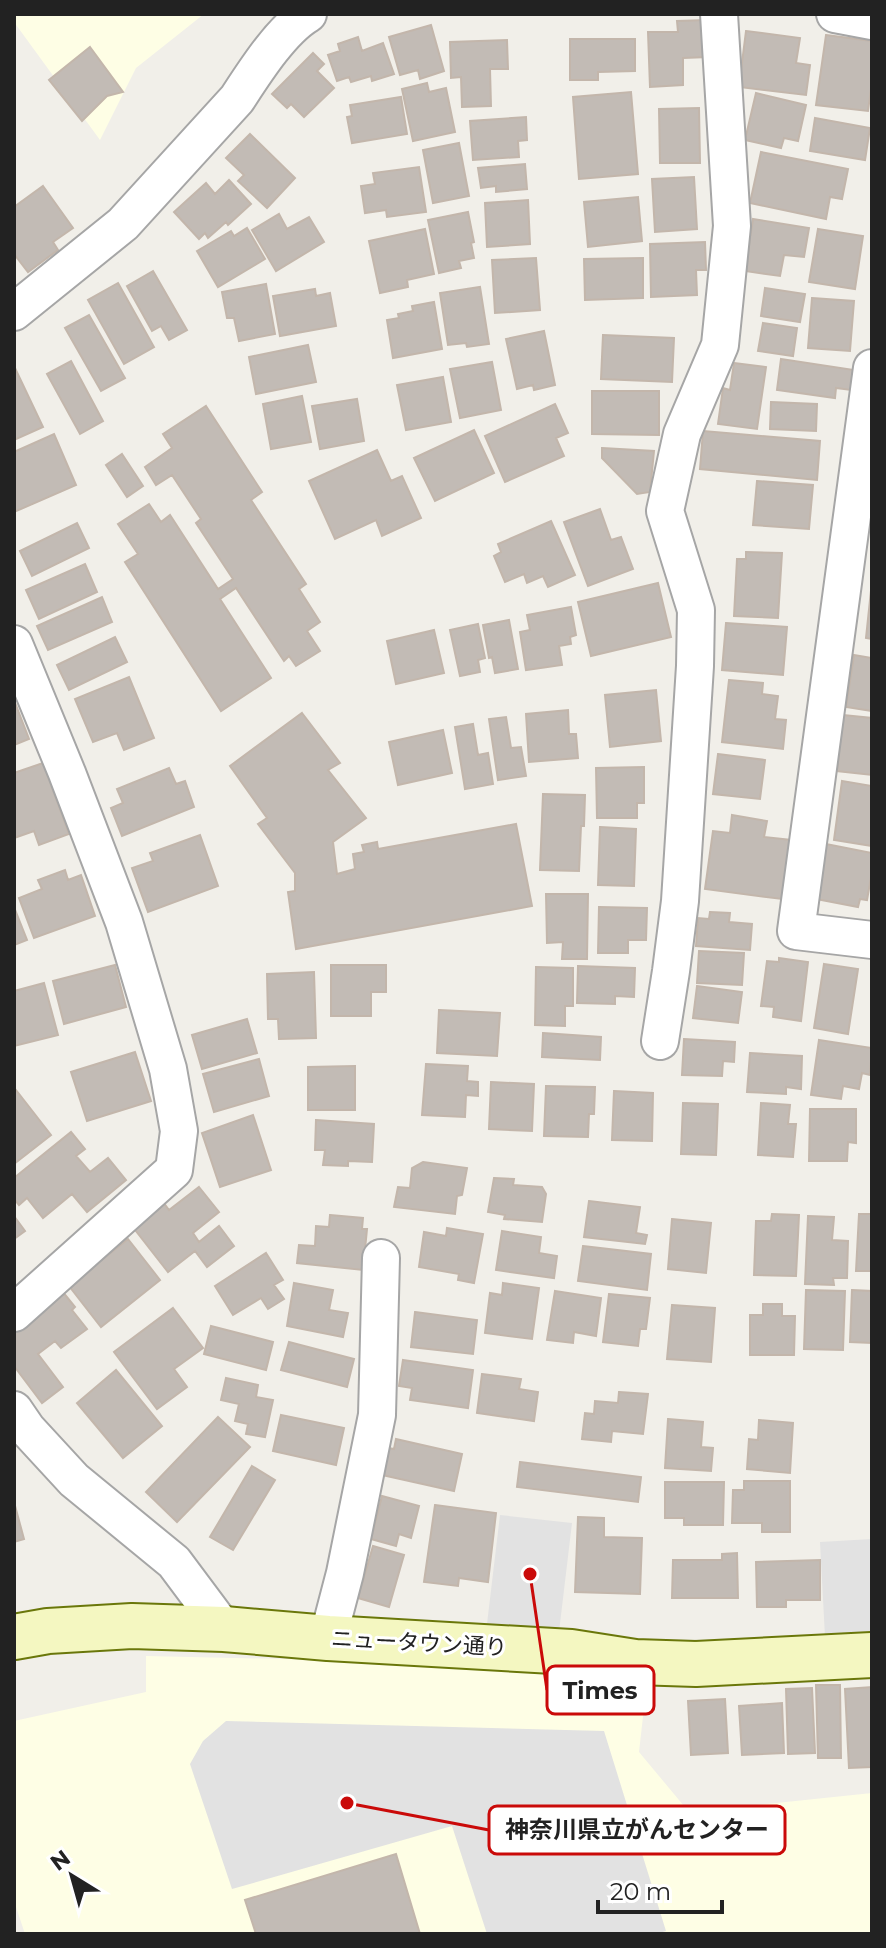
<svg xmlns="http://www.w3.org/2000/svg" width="886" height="1948" font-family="Montserrat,'Noto Sans JP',sans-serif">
	<rect width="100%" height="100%" fill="#f1efe9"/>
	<path fill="#fefee5" d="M 14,14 L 204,14 L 136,68 L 100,140 L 14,22 Z
		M 146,1656 L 374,1661 L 647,1681 L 639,1752 L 689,1812 L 872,1793 L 872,1934 L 25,1934 L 14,1901 L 14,1721 L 146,1692 Z"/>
	<path fill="#e2e2e2" d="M 500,1515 L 572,1523 L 559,1632 L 487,1624 Z
		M 872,1539 L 872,1634 L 825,1637 L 820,1542 Z
		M 226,1721 L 604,1731 L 666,1931 L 656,1934 L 487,1934 L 452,1826 L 232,1889 L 190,1764 L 203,1741 Z"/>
	<path fill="#c2bbb5" stroke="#c3b6ab" stroke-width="2" d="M 707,20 L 708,57 L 683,58 L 683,85 L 650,87 L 648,32 L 678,32 L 677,21 Z
		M 431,25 L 444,71 L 420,79 L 418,70 L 400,75 L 389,37 Z
		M 746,31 L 800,38 L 796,63 L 810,65 L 806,95 L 739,87 Z
		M 826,35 L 872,41 L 872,82 L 868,111 L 816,105 Z
		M 358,37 L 362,51 L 383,43 L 394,74 L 372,81 L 371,76 L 351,82 L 349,77 L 337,81 L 328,55 L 340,51 L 338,44 Z
		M 570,39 L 635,39 L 635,71 L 598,72 L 598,80 L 570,80 Z
		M 507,40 L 508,69 L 490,69 L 491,106 L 462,107 L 461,77 L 451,78 L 450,42 Z
		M 90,47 L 123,92 L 107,96 L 82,121 L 49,80 Z
		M 313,53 L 324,64 L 317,71 L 334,88 L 304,117 L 291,104 L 287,108 L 272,94 Z
		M 427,83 L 429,92 L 446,88 L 455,132 L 413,141 L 402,89 Z
		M 631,92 L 638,174 L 579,179 L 573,97 Z
		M 756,93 L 806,105 L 798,141 L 784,138 L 781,148 L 745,140 Z
		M 401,97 L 407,134 L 352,143 L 347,117 L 352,116 L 350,105 Z
		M 699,108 L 700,163 L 660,163 L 659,109 Z
		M 526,117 L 527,140 L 518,141 L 519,157 L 473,160 L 470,121 Z
		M 815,118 L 870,128 L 865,160 L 810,151 Z
		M 250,134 L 295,178 L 267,208 L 238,181 L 244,175 L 226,158 Z
		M 459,143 L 469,196 L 433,203 L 423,150 Z
		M 761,152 L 848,169 L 842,199 L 830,197 L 826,219 L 750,203 Z
		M 525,164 L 527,189 L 496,192 L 496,186 L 481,188 L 478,168 Z
		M 419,167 L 426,212 L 387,217 L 386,210 L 365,213 L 361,186 L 375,184 L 373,173 Z
		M 694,177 L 697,229 L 655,232 L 652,179 Z
		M 229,180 L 251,204 L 228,225 L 226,222 L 208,238 L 205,233 L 199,239 L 174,212 L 206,183 L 215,194 Z
		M 43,186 L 73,228 L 53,242 L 58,250 L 28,272 L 14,254 L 14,207 Z
		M 638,197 L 642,241 L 588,247 L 584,202 Z
		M 528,200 L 530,244 L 487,247 L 485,203 Z
		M 468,212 L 474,242 L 471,243 L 474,258 L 459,261 L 461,268 L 439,273 L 428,220 Z
		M 279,214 L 287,229 L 309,217 L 324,242 L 276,271 L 252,230 Z
		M 753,219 L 809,228 L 804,257 L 784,255 L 780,276 L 745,271 Z
		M 247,228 L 265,259 L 218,287 L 197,251 L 231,231 L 234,236 Z
		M 425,229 L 434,274 L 407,280 L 408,287 L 380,293 L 369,241 Z
		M 818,229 L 863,236 L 855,289 L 809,282 Z
		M 705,242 L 706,270 L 696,270 L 697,295 L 651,297 L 650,244 Z
		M 536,258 L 540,310 L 495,313 L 492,260 Z
		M 643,258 L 643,298 L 585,300 L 584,259 Z
		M 153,271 L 187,330 L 169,340 L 161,326 L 152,331 L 127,286 Z
		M 118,283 L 154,347 L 124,364 L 88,300 Z
		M 266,284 L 275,334 L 239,341 L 234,318 L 227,318 L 222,292 Z
		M 480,287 L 489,344 L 467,347 L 466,343 L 448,345 L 440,293 Z
		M 765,288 L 805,294 L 800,322 L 761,316 Z
		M 315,289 L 316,296 L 330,293 L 336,326 L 280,336 L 273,296 Z
		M 812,298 L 854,301 L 850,351 L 808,348 Z
		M 434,302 L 442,349 L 393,358 L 387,320 L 399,318 L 398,314 L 413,311 L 412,306 Z
		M 89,315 L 125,378 L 101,391 L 65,328 Z
		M 763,323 L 797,328 L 793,356 L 758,351 Z
		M 544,331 L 555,385 L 534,390 L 533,385 L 517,389 L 506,339 Z
		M 603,335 L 674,338 L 672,382 L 601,379 Z
		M 308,345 L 316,382 L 256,394 L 249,357 Z
		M 781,359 L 854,370 L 851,390 L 836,388 L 835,398 L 777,390 Z
		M 71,361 L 103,421 L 80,434 L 47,374 Z
		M 492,362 L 501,410 L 460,418 L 450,369 Z
		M 734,363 L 766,367 L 757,429 L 718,424 L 723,388 L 730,390 Z
		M 14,366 L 43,427 L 14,440 Z
		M 443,377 L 451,422 L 406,430 L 397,385 Z
		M 592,391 L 659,391 L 659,435 L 592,434 Z
		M 302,396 L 311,442 L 271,449 L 263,404 Z
		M 357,399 L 364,441 L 320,449 L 312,406 Z
		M 771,402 L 817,404 L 816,431 L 770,429 Z
		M 555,404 L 568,433 L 556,438 L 564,456 L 505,482 L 485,436 Z
		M 206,406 L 262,492 L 251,500 L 306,584 L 299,589 L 320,622 L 307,631 L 320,651 L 296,666 L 289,656 L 284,661 L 236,588 L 220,599 L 271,678 L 221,711 L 125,562 L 138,554 L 118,524 L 149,504 L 161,522 L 170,515 L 218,589 L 233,579 L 196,523 L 201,519 L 172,475 L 156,485 L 145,467 L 172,448 L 163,434 Z
		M 474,430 L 494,473 L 435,501 L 414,458 Z
		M 703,431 L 820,441 L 817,480 L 700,469 Z
		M 54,434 L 76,485 L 14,512 L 14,452 Z
		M 602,448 L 654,451 L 650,492 L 637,494 L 602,458 Z
		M 377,450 L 391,481 L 402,476 L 421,518 L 382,536 L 376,520 L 335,539 L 309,481 Z
		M 122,454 L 143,486 L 127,497 L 106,465 Z
		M 757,481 L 813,485 L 809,529 L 753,525 Z
		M 600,509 L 611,540 L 621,537 L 633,569 L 588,586 L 564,522 Z
		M 551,521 L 575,575 L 548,587 L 543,576 L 527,583 L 524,574 L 505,582 L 494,556 L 501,552 L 498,544 Z
		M 77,523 L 89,548 L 32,576 L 20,551 Z
		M 746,552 L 782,553 L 778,618 L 734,616 L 737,559 L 746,559 Z
		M 85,564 L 97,592 L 39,619 L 26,590 Z
		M 872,581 L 872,639 L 866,638 Z
		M 658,583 L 671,637 L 591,656 L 578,602 Z
		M 102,597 L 112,622 L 48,650 L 37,626 Z
		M 571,607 L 576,635 L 570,637 L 571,644 L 559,646 L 562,665 L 526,670 L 520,632 L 530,630 L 527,615 Z
		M 509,620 L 518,669 L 495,673 L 492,657 L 489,658 L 483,625 Z
		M 726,623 L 787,627 L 783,675 L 722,670 Z
		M 478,624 L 485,658 L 478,660 L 480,672 L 460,676 L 450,630 Z
		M 434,630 L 444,673 L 396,684 L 387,641 Z
		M 115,637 L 127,662 L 69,690 L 57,665 Z
		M 854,655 L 872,658 L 872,711 L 846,707 Z
		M 129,677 L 154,738 L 124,750 L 117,733 L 93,742 L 75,699 Z
		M 729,680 L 763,683 L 762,694 L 778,696 L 775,719 L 786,720 L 783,749 L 722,742 Z
		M 656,690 L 661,741 L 610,747 L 605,695 Z
		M 14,700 L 29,739 L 14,745 Z
		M 568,710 L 569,734 L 576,734 L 578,758 L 529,762 L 526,714 Z
		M 302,713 L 340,763 L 328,770 L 366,818 L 333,842 L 337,874 L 355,869 L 353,854 L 364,852 L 362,845 L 377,842 L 378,849 L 516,824 L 532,906 L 296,949 L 288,892 L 295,891 L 295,873 L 258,824 L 267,818 L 230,766 Z
		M 843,715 L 872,718 L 872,775 L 837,771 Z
		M 506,717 L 511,748 L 521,747 L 526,776 L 498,780 L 489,719 Z
		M 473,724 L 478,755 L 488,753 L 493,784 L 465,789 L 455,727 Z
		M 443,730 L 452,773 L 398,785 L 389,742 Z
		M 718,754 L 765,760 L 760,799 L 713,794 Z
		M 43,763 L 69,834 L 39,845 L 34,831 L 14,838 L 14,773 Z
		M 644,767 L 644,803 L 637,803 L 637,818 L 597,818 L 596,768 Z
		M 169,768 L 176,784 L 185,781 L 194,807 L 122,836 L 111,808 L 123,803 L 117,789 Z
		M 842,781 L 872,786 L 872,846 L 834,840 Z
		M 543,794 L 585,795 L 584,826 L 581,826 L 579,871 L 540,870 Z
		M 732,815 L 767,821 L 764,837 L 791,840 L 782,899 L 705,889 L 713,831 L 730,833 Z
		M 600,827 L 636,829 L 634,886 L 598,885 Z
		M 200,835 L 218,886 L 148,912 L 132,868 L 153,861 L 150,853 Z
		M 826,844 L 872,853 L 872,872 L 867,900 L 860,899 L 858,907 L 816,899 Z
		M 65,870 L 68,880 L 81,875 L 95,916 L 34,938 L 19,898 L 42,889 L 38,880 Z
		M 546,894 L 588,894 L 587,959 L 562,959 L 563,942 L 547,943 Z
		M 14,907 L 27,940 L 14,945 Z
		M 599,907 L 647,908 L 646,940 L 628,940 L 628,953 L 598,953 Z
		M 710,912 L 730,913 L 729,922 L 752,924 L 750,950 L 696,946 L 698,918 L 709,919 Z
		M 699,951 L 744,953 L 742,985 L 697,983 Z
		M 779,958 L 808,962 L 801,1021 L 773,1017 L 774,1007 L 761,1006 L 767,961 L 779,962 Z
		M 824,964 L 858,969 L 848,1034 L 814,1028 Z
		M 115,965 L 126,1007 L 64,1024 L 53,981 Z
		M 331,965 L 386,965 L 386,992 L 371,992 L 371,1016 L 331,1016 Z
		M 578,966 L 635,968 L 634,997 L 615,996 L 615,1004 L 577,1003 Z
		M 536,967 L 573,968 L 573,1006 L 565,1006 L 565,1026 L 535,1025 Z
		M 314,972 L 316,1038 L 279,1039 L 278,1019 L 268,1019 L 267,974 Z
		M 44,983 L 58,1035 L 14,1046 L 14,991 Z
		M 697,986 L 742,992 L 738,1023 L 693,1018 Z
		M 439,1010 L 500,1013 L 497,1056 L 437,1053 Z
		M 247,1019 L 257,1053 L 202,1069 L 192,1035 Z
		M 543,1033 L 601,1037 L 600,1060 L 542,1057 Z
		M 684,1039 L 735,1042 L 734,1062 L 723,1061 L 722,1076 L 682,1075 Z
		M 819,1040 L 872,1048 L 870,1075 L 862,1073 L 859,1089 L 843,1086 L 841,1099 L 811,1095 Z
		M 135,1052 L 151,1101 L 87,1121 L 71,1072 Z
		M 750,1053 L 802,1056 L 801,1089 L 786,1087 L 786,1094 L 747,1092 Z
		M 259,1059 L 269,1096 L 214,1112 L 203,1074 Z
		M 426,1064 L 468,1066 L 467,1081 L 478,1082 L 478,1096 L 466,1095 L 465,1117 L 422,1115 Z
		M 355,1066 L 355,1110 L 308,1110 L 308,1067 Z
		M 491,1082 L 534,1084 L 532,1131 L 489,1129 Z
		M 546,1086 L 595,1087 L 594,1114 L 589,1114 L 588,1137 L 544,1136 Z
		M 16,1090 L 51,1135 L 14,1164 L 14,1091 Z
		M 614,1091 L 653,1093 L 652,1141 L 612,1140 Z
		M 683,1103 L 718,1104 L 716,1155 L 681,1154 Z
		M 761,1103 L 790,1105 L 788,1124 L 796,1124 L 793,1157 L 758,1155 Z
		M 810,1109 L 856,1109 L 856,1143 L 848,1142 L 847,1161 L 809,1161 Z
		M 253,1115 L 271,1170 L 220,1187 L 202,1133 Z
		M 316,1120 L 374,1124 L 372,1162 L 348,1161 L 348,1166 L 323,1165 L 325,1150 L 315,1150 Z
		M 71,1132 L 85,1149 L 76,1156 L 90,1172 L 108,1158 L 126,1180 L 87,1212 L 72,1194 L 43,1218 L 27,1198 L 19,1205 L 14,1199 L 14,1178 Z
		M 423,1162 L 467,1168 L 462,1195 L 457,1196 L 455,1214 L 394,1207 L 398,1187 L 410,1188 L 412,1168 Z
		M 494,1178 L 514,1179 L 513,1185 L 542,1187 L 546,1194 L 542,1222 L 504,1219 L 505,1215 L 488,1212 Z
		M 199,1187 L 219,1212 L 193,1233 L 199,1242 L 219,1226 L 234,1246 L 207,1267 L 195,1251 L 168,1272 L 132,1226 L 163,1202 L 169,1210 Z
		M 589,1201 L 640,1207 L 636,1233 L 647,1235 L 645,1244 L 584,1237 Z
		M 772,1214 L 799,1215 L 796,1276 L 754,1275 L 756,1221 L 771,1221 Z
		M 859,1214 L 872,1214 L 872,1271 L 856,1271 Z
		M 330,1215 L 363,1218 L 362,1229 L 367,1229 L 363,1270 L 297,1263 L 299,1245 L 315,1246 L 316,1226 L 329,1227 Z
		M 14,1216 L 25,1231 L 14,1239 Z
		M 808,1216 L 834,1217 L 832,1240 L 848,1241 L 847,1278 L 833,1278 L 834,1285 L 805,1284 Z
		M 672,1219 L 711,1223 L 706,1273 L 668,1269 Z
		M 447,1228 L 483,1234 L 474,1283 L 458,1280 L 459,1274 L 419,1267 L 424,1232 L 446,1236 Z
		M 502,1231 L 541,1237 L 539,1253 L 557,1256 L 554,1278 L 496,1270 Z
		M 128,1239 L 160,1280 L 101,1327 L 69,1286 Z
		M 583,1246 L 651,1254 L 647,1290 L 578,1281 Z
		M 266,1253 L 283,1280 L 274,1285 L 284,1299 L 268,1309 L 261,1298 L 233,1315 L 215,1286 Z
		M 294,1283 L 333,1290 L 329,1310 L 348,1313 L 343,1337 L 287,1326 Z
		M 503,1283 L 539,1288 L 532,1339 L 485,1333 L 490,1293 L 502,1295 Z
		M 806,1290 L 845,1291 L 843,1350 L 804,1349 Z
		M 852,1290 L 872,1291 L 872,1343 L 850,1342 Z
		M 62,1291 L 75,1307 L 72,1310 L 87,1329 L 61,1348 L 55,1341 L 38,1354 L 63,1387 L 42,1403 L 14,1366 L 14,1330 Z
		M 555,1291 L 601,1298 L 596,1336 L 574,1332 L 573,1343 L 547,1340 Z
		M 609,1294 L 650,1298 L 646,1329 L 640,1329 L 638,1346 L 603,1342 Z
		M 763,1304 L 782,1304 L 782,1316 L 795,1316 L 794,1355 L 750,1355 L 750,1315 L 763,1315 Z
		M 672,1305 L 715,1308 L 711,1362 L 667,1359 Z
		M 173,1308 L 203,1348 L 174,1369 L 187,1387 L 157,1409 L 114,1352 Z
		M 415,1312 L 477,1320 L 473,1354 L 411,1347 Z
		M 211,1326 L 273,1342 L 266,1370 L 204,1354 Z
		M 289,1342 L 354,1359 L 347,1387 L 281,1370 Z
		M 403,1360 L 473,1370 L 468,1408 L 410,1400 L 412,1388 L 399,1386 Z
		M 116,1370 L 162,1426 L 123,1458 L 77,1403 Z
		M 482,1374 L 521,1379 L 519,1389 L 538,1392 L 534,1421 L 477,1413 Z
		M 226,1378 L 258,1385 L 256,1397 L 273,1400 L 265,1437 L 246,1434 L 248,1424 L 235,1421 L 239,1404 L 221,1400 Z
		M 619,1392 L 648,1394 L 643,1434 L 612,1431 L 611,1442 L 582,1439 L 585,1413 L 594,1414 L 595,1401 L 618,1403 Z
		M 281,1415 L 344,1428 L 336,1465 L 273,1451 Z
		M 218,1417 L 250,1447 L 177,1522 L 146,1492 Z
		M 668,1419 L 703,1422 L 701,1447 L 713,1448 L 711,1471 L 665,1468 Z
		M 759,1420 L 793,1423 L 790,1473 L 747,1469 L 749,1439 L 758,1440 Z
		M 396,1439 L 462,1454 L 454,1491 L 382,1475 L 388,1448 L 394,1449 Z
		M 520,1462 L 641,1477 L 638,1502 L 517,1487 Z
		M 252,1466 L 275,1480 L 233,1550 L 210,1537 Z
		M 744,1481 L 790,1481 L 790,1532 L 762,1532 L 762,1523 L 732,1523 L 733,1490 L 744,1490 Z
		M 665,1482 L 724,1482 L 723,1525 L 684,1525 L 684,1518 L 665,1518 Z
		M 382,1496 L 419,1506 L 411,1538 L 399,1534 L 396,1546 L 371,1539 Z
		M 14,1502 L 24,1539 L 14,1542 Z
		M 435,1505 L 496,1513 L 488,1582 L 459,1578 L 458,1586 L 424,1582 Z
		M 578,1517 L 604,1518 L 604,1537 L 642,1538 L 640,1594 L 575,1592 Z
		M 373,1546 L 404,1555 L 389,1607 L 358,1598 Z
		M 737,1553 L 738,1598 L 672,1598 L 673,1560 L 722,1560 L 722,1554 Z
		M 820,1560 L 820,1600 L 786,1600 L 786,1607 L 757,1607 L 756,1562 Z
		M 816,1685 L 840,1685 L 841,1758 L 818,1758 Z
		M 872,1687 L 872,1767 L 849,1768 L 845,1689 Z
		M 812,1688 L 815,1753 L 788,1754 L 786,1689 Z
		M 725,1699 L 728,1753 L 691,1755 L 688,1701 Z
		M 782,1703 L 784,1753 L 742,1755 L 739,1706 Z
		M 396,1854 L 420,1934 L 256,1934 L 245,1900 Z"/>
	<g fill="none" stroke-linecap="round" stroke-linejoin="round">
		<defs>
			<path id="street" d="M 835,14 L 872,21
				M 14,312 L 123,224 L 237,99 C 254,73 281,30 308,14
				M 872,368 L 796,931 L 872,940
				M 14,644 L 67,773 L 124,922 L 168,1069 L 179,1131 L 174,1170 L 14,1313
				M 660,1041 L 671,971 L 680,901 L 695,666 L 696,610 L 665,511 L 682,434 L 720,345 L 732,226 L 719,14
				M 14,1410 L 27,1429 L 74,1480 L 174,1562 L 224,1629
				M 328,1638 L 345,1573 L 377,1415 L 381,1258"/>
			<path id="secondary" d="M 14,1637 L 48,1631 L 132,1626 L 224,1629 L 328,1638 L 571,1652 L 635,1662 L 696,1664 L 872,1655"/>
		</defs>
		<use href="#street" stroke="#a6a6a6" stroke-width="40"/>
		<use href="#secondary" stroke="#6a770a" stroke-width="48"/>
		<use href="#street" stroke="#fff" stroke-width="36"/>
		<use href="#secondary" stroke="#f4f7c1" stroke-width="44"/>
	</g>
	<g text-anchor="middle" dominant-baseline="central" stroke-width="6" stroke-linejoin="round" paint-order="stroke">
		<g font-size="22" fill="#222" stroke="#fff">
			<text transform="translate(419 1643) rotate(3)">ニュータウン通り</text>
		</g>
	</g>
	<path fill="none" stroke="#ca0a09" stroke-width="3" d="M530 1574L547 1690M347 1803L489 1830"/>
	<g fill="#ca0a09" stroke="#fff" stroke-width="3">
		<circle cx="530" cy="1574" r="8"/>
		<circle cx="347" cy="1803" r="8"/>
	</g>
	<g fill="#fff" stroke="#ca0a09" stroke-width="3">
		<rect x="547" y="1666" width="107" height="48" rx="8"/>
		<rect x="489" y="1806" width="296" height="48" rx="8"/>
	</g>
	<g font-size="24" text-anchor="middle" font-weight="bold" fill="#222">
		<text x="600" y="1699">Times</text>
		<text x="637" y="1838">神奈川県立がんセンター</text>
	</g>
	<rect width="886" height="1948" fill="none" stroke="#222222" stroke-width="32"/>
	<g transform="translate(72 1876) rotate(323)" stroke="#ffffff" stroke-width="6" paint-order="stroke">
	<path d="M0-6L14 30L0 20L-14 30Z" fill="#222222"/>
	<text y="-12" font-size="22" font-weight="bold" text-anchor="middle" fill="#222222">N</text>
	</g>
	<path d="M598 1900v12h124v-12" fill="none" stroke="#222222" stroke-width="4"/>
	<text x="610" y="1900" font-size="24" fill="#222222" stroke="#ffffff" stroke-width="6" paint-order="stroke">20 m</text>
</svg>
